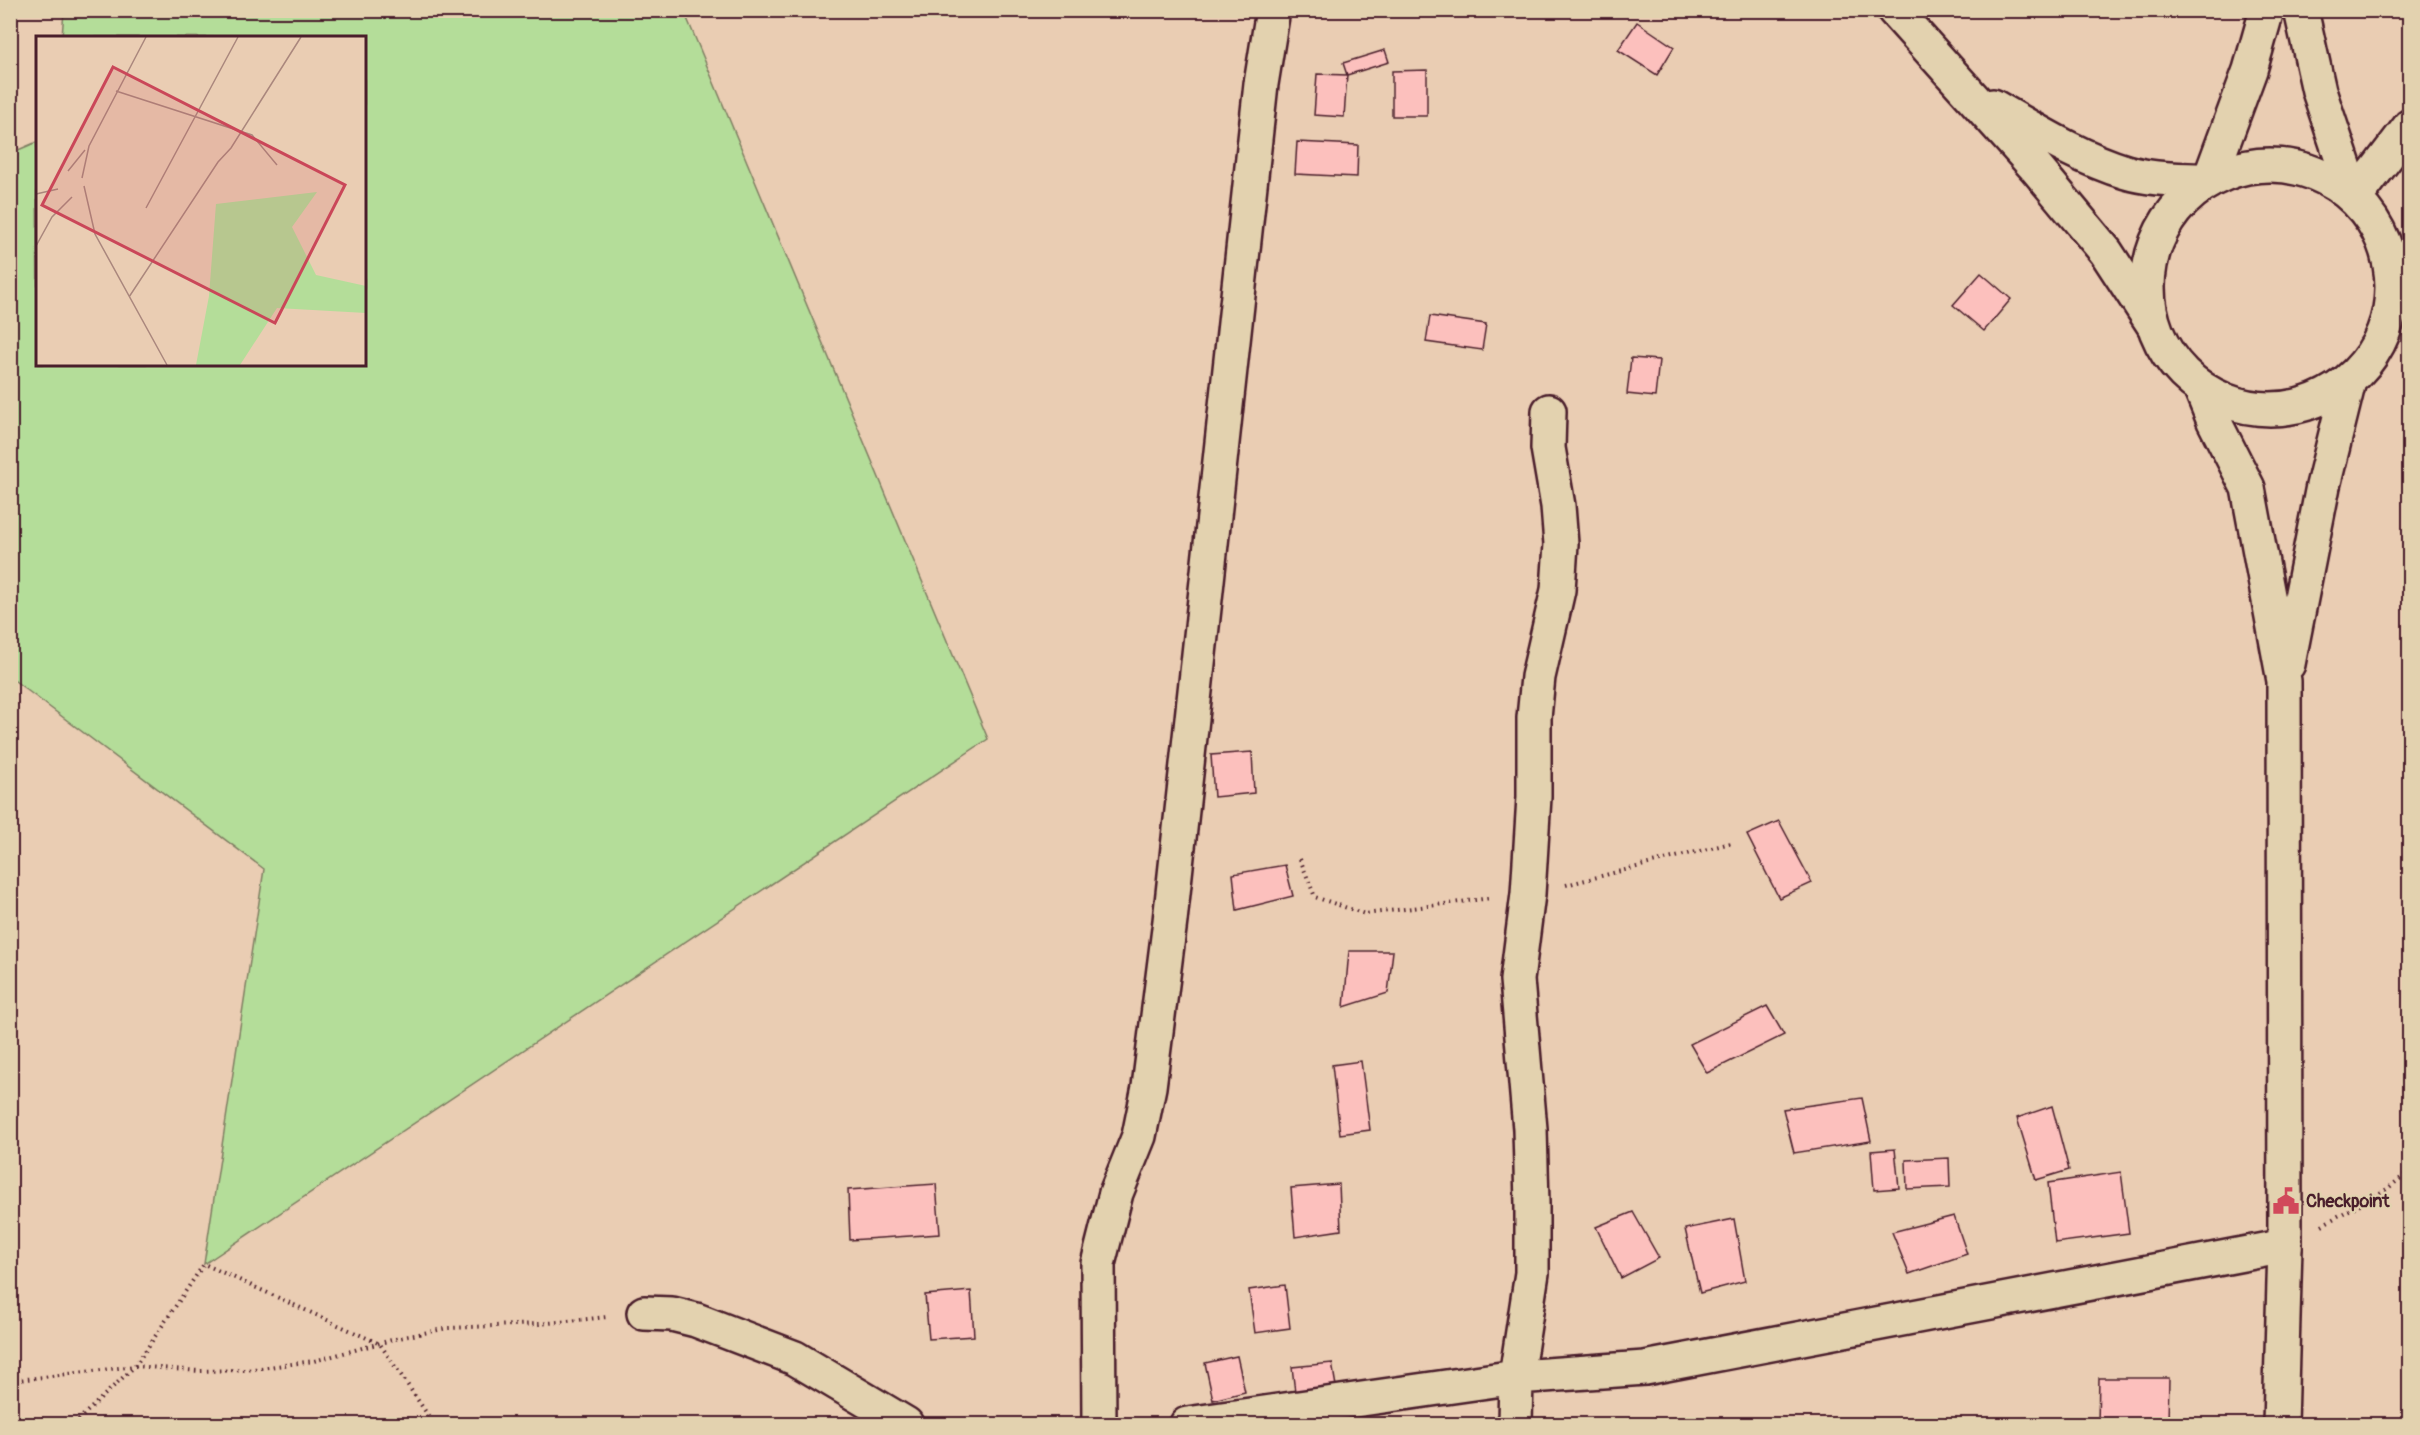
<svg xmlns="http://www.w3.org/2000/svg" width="2420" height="1435" font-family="Pangolin,sans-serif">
	<rect width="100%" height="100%" fill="#eacdb3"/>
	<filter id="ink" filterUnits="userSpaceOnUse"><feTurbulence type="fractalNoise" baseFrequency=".0167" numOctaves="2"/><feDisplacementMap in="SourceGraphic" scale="12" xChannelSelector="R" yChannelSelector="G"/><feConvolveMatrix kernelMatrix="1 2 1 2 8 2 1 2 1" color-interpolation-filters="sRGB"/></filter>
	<g filter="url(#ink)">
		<path fill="#b4dd99" stroke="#7f7e62" stroke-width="1.5" d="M 64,11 L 684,11 L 988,739 L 204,1264 L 264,869 L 11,678 L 11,153 L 37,142 L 38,364 L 364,364 L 364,38 L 62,37 Z"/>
		<path fill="#fcc0bd" stroke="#4a1f2b" stroke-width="1.5" d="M 1637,22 L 1674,47 L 1657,75 L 1618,50 Z
			M 1385,50 L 1389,62 L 1347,75 L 1343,63 Z
			M 1427,70 L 1427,116 L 1392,116 L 1392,71 Z
			M 1317,74 L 1347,75 L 1344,117 L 1314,115 Z
			M 1297,142 L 1358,145 L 1357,177 L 1295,174 Z
			M 1981,273 L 2011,299 L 1984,331 L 1953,305 Z
			M 1430,316 L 1486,324 L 1482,350 L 1426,342 Z
			M 1631,358 L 1659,360 L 1655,397 L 1627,394 Z
			M 1252,752 L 1254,793 L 1214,797 L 1211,755 Z
			M 1779,821 L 1812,883 L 1779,898 L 1747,835 Z
			M 1285,865 L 1293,896 L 1237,910 L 1233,874 Z
			M 1349,951 L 1393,951 L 1388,993 L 1344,1007 Z
			M 1767,1006 L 1784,1035 L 1707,1073 L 1690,1044 Z
			M 1361,1061 L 1370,1130 L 1340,1134 L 1332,1065 Z
			M 1862,1098 L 1871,1141 L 1794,1153 L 1783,1109 Z
			M 2052,1106 L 2069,1170 L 2036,1180 L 2017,1118 Z
			M 1895,1149 L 1899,1188 L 1874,1190 L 1871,1151 Z
			M 1949,1158 L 1950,1187 L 1907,1189 L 1906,1160 Z
			M 2121,1172 L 2129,1233 L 2055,1243 L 2048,1183 Z
			M 936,1184 L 940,1234 L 850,1240 L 848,1190 Z
			M 1339,1184 L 1341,1230 L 1295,1237 L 1291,1188 Z
			M 1633,1212 L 1659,1258 L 1621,1278 L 1596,1227 Z
			M 1954,1216 L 1967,1254 L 1909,1274 L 1892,1232 Z
			M 1734,1219 L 1745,1281 L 1700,1293 L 1685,1229 Z
			M 1285,1285 L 1290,1328 L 1255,1333 L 1249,1290 Z
			M 971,1291 L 974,1336 L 929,1339 L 925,1295 Z
			M 1237,1356 L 1245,1392 L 1213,1400 L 1205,1363 Z
			M 1332,1363 L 1336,1386 L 1295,1392 L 1292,1367 Z
			M 2099,1378 L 2169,1378 L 2168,1424 L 2098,1424 Z"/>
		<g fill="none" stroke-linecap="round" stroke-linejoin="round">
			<defs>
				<path id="minor" d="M 2355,198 L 2410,126
					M 644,1313 L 672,1314 L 696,1320 L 795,1358 L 906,1424
					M 1099,1424 L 1098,1264 L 1116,1193 L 1139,1136 L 1149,1087 L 1170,921 L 1261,84 L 1273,10
					M 1187,1424 L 1516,1377 L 1645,1368 L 2285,1246
					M 1515,1424 L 1516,1377 L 1532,1273 L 1532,1204 L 1530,1129 L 1517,980 L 1528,894 L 1534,797 L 1534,718 L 1538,677 L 1558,590 L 1561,544 L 1558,506 L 1548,448 L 1549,411"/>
				<path id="major" d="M 1894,10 L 2037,169 L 2106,252 L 2153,324
					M 1993,106 C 2035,130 2079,158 2126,172 C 2152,180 2182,179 2209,181"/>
				<path id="highway" d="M 2301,10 L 2319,91 L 2355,198
					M2148 287a122 122 0 1 1 244 0a122 122 0 1 1-244 0Z
					M 2209,181 L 2250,70 L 2267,10
					M 2201,389 L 2214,421 L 2248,488 L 2284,681 L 2285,1246 L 2280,1424
					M 2288,664 L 2323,486 L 2349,381"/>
			</defs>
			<use href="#minor" stroke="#4a1f2b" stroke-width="38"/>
			<use href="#major" stroke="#4a1f2b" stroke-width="38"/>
			<use href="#highway" stroke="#4a1f2b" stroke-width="38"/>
			<path stroke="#4a1f2b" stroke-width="4" stroke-dasharray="1.5 4.5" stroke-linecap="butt" d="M 1300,859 L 1315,897 L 1365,914 L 1491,898
				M 1566,885 L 1731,843
				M 2322,1225 L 2387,1189 L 2410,1171
				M 10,1381 L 135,1366 L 199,1371 L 246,1370 L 314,1361 L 399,1338 L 448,1328 L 539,1324 L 607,1317
				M 74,1424 L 135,1366 L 204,1264 L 380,1344 L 434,1424"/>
			<use href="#minor" stroke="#e3d2af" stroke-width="33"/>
			<use href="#major" stroke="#e3d2af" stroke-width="33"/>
			<use href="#highway" stroke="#e3d2af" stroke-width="33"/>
		</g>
	</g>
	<defs>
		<symbol id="civic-bare" viewBox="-9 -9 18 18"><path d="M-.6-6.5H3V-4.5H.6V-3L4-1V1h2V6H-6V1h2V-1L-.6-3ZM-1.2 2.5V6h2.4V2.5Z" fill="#d1495b" stroke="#e3d2af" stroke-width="2.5" paint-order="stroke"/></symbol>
	</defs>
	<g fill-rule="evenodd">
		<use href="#civic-bare" x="2267" y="1182" width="38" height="38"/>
	</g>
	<g text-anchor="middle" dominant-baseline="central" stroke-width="4.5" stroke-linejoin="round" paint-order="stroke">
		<g font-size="18" font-weight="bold" fill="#4a1f2b" stroke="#e3d2af" text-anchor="start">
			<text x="2306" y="1201">Checkpoint</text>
		</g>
	</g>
	<g transform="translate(36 36)">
		<rect width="330" height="330" fill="#eacdb3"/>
		<path d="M 281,156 L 256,191 L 280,239 L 330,250 L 330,277 L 241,272 L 204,329 L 160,329 L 173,260 L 180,168 Z" fill="#b4dd99"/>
		<path fill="none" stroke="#aa877d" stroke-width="1.5" d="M 80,55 L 216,99 L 241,129M 32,135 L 49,114M 46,142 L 53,110 L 110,1M 48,150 L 59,198 L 131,329M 0,158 L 22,153M 110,172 L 202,1M 0,210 L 16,181 L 36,161M 93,261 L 182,126 L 195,112 L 265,1"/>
		<path fill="#ca4759" fill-opacity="0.15" stroke="#ca4759" stroke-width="3" d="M 77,31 L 309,149 L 239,287 L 6,169 Z"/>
		<rect width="330" height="330" fill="none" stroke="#4a1f2b" stroke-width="3"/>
	</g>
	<rect width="2420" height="1435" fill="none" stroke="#e3d2af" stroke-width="36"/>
	<rect x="18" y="18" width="2384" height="1399" fill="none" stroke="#4a1f2b" stroke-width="2" filter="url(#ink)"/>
</svg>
